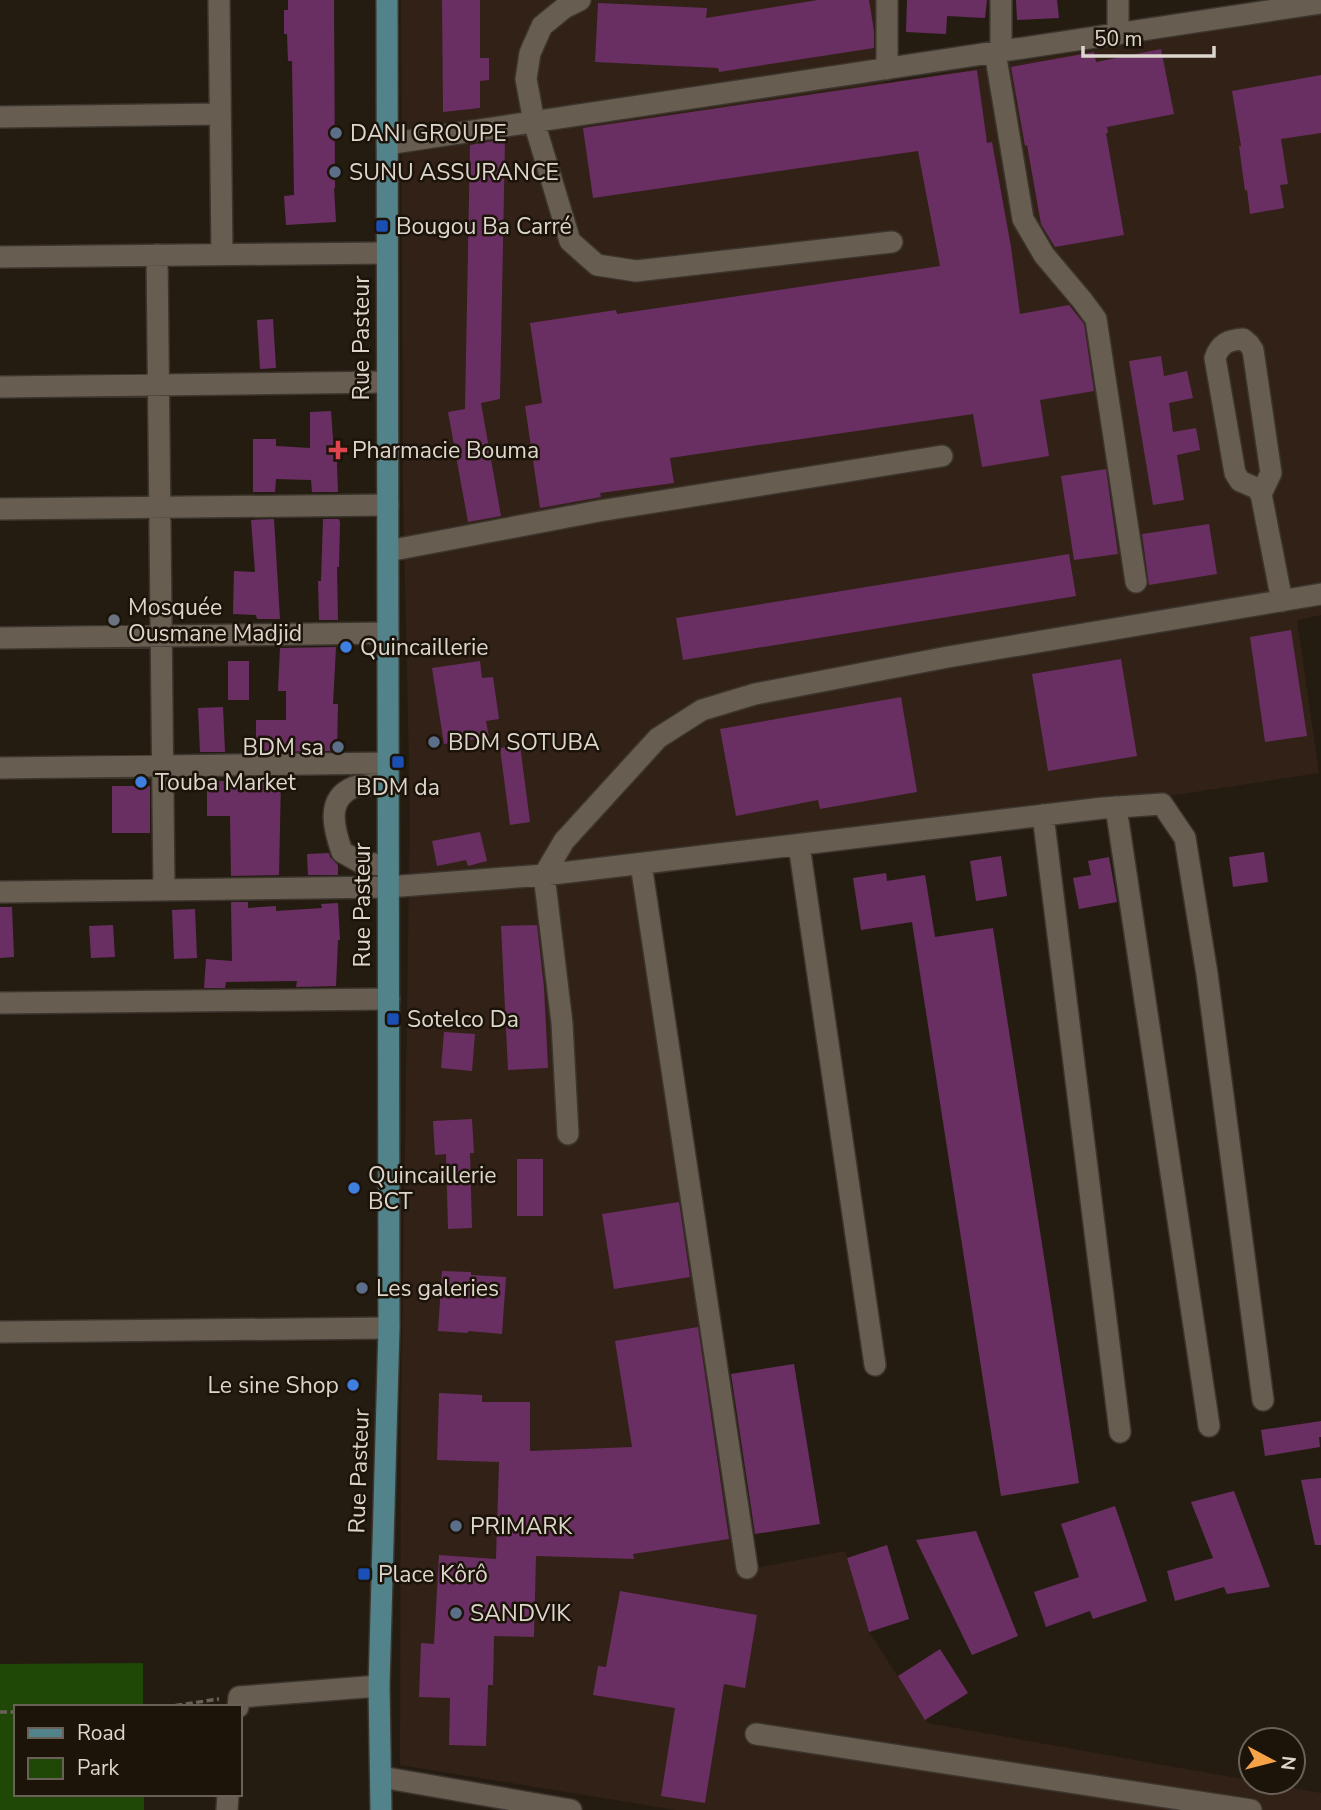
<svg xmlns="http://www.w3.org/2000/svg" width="1321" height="1810" font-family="'Nunito Sans',sans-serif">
	<rect width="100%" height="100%" fill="#251c11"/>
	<path fill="#312117" d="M 401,0 L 884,0 L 884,83 L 1321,14 L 1321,615 L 1297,620 L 1319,773 L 654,875 L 756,1568 L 845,1551 L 869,1632 L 928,1723 L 1321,1793 L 1321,1810 L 676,1810 L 400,1765 L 401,1411 L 410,810 L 403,496 Z"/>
	<path fill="#1f4706" d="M 143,1663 L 143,1707 L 16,1707 L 16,1794 L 144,1794 L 144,1810 L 0,1810 L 0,1664 Z"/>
	<path fill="#6a2f62" d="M 288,0 L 334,0 L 335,188 L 334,188 L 336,222 L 286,225 L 284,196 L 294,195 L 292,61 L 288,61 L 287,34 L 284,34 L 284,10 L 288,10 Z
		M 442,0 L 480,0 L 480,58 L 489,58 L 489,80 L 480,81 L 480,108 L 443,112 Z
		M 818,0 L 869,0 L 874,31 L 874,48 L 719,72 L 718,68 L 595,62 L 598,3 L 707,8 L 706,18 Z
		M 907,0 L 987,0 L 985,18 L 947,16 L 946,34 L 906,32 Z
		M 1016,0 L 1057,0 L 1059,18 L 1017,20 Z
		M 1161,49 L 1174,114 L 1107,127 L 1108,133 L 1106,133 L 1124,235 L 1055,247 L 1041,224 L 1027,145 L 1025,146 L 1011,67 L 1094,52 L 1096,62 Z
		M 977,70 L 987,143 L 992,142 L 1011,247 L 1020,314 L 1069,305 L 1084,324 L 1094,391 L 1040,400 L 1049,456 L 982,467 L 973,414 L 670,458 L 674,483 L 600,493 L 601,497 L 540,508 L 525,406 L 542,403 L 530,323 L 616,310 L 617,314 L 940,266 L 918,151 L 593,198 L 583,128 Z
		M 1321,75 L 1321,133 L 1281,139 L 1288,184 L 1280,185 L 1284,208 L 1250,214 L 1247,190 L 1245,191 L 1239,146 L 1241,146 L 1232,91 Z
		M 505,139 L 500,399 L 481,403 L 501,516 L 468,522 L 448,412 L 465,409 L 470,145 Z
		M 273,319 L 276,368 L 260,369 L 257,320 Z
		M 1161,356 L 1164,376 L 1187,371 L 1193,398 L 1169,403 L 1173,432 L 1196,428 L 1200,450 L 1177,455 L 1184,500 L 1153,505 L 1129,361 Z
		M 331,411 L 333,439 L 336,439 L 338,492 L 312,492 L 311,480 L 276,479 L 275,492 L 253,492 L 253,439 L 276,439 L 276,446 L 310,448 L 310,412 Z
		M 1106,469 L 1118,554 L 1074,560 L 1061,476 Z
		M 274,519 L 280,619 L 257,619 L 256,615 L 233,614 L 234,571 L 255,572 L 251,520 Z
		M 323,519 L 339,519 L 340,522 L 339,567 L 337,567 L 338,620 L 319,620 L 318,581 L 321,581 Z
		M 1209,524 L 1217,574 L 1149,585 L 1142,534 Z
		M 1069,554 L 1076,596 L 683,660 L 676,618 Z
		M 1291,630 L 1307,736 L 1265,742 L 1250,637 Z
		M 336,647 L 333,704 L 338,704 L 337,751 L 256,752 L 256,720 L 286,720 L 286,691 L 278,691 L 280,648 Z
		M 1121,659 L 1137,756 L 1048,771 L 1032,674 Z
		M 228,661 L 249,661 L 249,700 L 228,700 Z
		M 480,661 L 482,678 L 493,677 L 499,719 L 486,721 L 489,737 L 444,744 L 432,668 Z
		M 901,697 L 917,792 L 820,809 L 818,800 L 736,816 L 720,729 Z
		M 223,707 L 225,752 L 200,752 L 198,708 Z
		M 520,745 L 530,822 L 510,825 L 500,748 Z
		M 236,778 L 281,778 L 279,875 L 231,876 L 230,816 L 207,816 L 207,781 L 236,781 Z
		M 112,786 L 150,786 L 150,833 L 112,833 Z
		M 480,832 L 487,861 L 468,866 L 466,860 L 437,866 L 432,841 Z
		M 1264,852 L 1268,882 L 1233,887 L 1229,857 Z
		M 329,853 L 330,857 L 338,865 L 338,875 L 308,875 L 307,854 Z
		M 1001,856 L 1007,896 L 976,901 L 970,861 Z
		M 1109,857 L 1117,902 L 1079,909 L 1073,878 L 1091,875 L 1088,861 Z
		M 886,873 L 887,881 L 925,875 L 935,937 L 993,928 L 1079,1483 L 1001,1496 L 912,922 L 861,930 L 853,878 Z
		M 231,902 L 248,902 L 248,908 L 276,906 L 276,911 L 322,908 L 321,904 L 338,903 L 340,940 L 338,940 L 336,986 L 296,987 L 297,981 L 226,982 L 225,988 L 204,988 L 206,959 L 232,961 Z
		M 0,907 L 12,907 L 14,957 L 0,958 Z
		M 195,909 L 197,958 L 174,959 L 172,910 Z
		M 113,925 L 115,957 L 91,958 L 89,926 Z
		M 537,925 L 544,987 L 548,1068 L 508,1070 L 501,926 Z
		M 444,1032 L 475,1034 L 472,1071 L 441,1068 Z
		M 472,1119 L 474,1153 L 470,1153 L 472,1228 L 448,1229 L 446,1154 L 435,1155 L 433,1121 Z
		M 517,1159 L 543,1159 L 543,1216 L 517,1216 Z
		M 679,1202 L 690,1277 L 614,1289 L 602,1214 Z
		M 442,1271 L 471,1272 L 471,1275 L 506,1277 L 502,1334 L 468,1331 L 468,1333 L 438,1331 Z
		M 698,1327 L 729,1539 L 633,1554 L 634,1559 L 536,1556 L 534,1637 L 494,1636 L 493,1685 L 488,1685 L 486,1746 L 449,1745 L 450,1698 L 419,1697 L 421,1643 L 434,1644 L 439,1555 L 496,1559 L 499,1462 L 437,1460 L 439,1393 L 482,1395 L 482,1402 L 530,1402 L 530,1451 L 632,1447 L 615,1341 Z
		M 794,1364 L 820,1524 L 755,1534 L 731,1374 Z
		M 1321,1421 L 1321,1437 L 1319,1437 L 1320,1447 L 1265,1456 L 1261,1430 Z
		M 1321,1478 L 1321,1545 L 1315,1545 L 1301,1480 Z
		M 1234,1491 L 1270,1587 L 1227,1594 L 1224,1587 L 1175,1601 L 1167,1571 L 1213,1558 L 1191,1502 Z
		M 1115,1506 L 1147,1601 L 1093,1619 L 1090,1611 L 1046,1627 L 1034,1592 L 1079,1577 L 1061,1524 Z
		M 976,1531 L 1018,1636 L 972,1655 L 916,1540 Z
		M 887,1545 L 909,1619 L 869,1632 L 847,1558 Z
		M 620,1591 L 757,1615 L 745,1688 L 724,1684 L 705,1803 L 661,1796 L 675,1708 L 593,1695 L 598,1666 L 606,1667 Z
		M 940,1649 L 968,1693 L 925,1720 L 898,1676 Z"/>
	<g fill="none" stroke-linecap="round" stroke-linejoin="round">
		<defs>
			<path id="minor" d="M 219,0 L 222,255
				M 580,0 L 564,8 L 542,26 L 530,53 L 526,79 L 534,122 L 570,241 L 597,265 L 636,271 L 892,242
				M 887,0 L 887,69
				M 1001,0 L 1001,51
				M 1118,34 L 1118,0
				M 995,52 L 1023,219 L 1044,255 L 1082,300 L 1096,319 L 1136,582
				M 0,117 L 220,114
				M 387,144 L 1321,3
				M 157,255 L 164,890
				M 0,257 L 387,253
				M 0,387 L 387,382
				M 1261,494 L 1256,488 L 1240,481 L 1235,473 L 1215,358 C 1220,343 1229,340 1243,339 L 1249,344 L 1253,350 L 1271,473 L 1261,494 L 1282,601
				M 0,509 L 388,505
				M 388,551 L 599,511 L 942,456
				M 0,638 L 388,633
				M 0,768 L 388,763
				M 388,784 C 378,785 364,784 354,787 C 325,799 334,829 342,852 L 360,862 L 388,866
				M 1116,807 L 1209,1426
				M 1043,815 L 1120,1432
				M 799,845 L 875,1365
				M 641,864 L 747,1568
				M 0,892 L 388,887 L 544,875 L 1103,808 L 1162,804 L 1185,838 L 1207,974 L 1263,1400
				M 0,1003 L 389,999
				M 568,1134 L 562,1023 L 544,875 L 564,841 L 658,738 L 702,710 L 755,694 L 948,657 L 1321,594
				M 0,1332 L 389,1328
				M 238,1707 L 239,1697 L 379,1686
				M 756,1734 L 1251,1810
				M 381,1777 L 571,1810
				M 227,1810 L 228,1794"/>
			<path id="major" d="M 381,1810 L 379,1686 L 389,1328 L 387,0"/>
		</defs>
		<use href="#minor" stroke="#3b352e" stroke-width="24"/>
		<use href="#major" stroke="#3b352e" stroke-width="24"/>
		<path stroke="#6a6258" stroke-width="3.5" stroke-dasharray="7 3.5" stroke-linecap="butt" d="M 109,1707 L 117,1707
			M 165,1707 L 219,1699
			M 0,1712 L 16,1712"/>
		<use href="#minor" stroke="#675d50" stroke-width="21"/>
		<use href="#major" stroke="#52838a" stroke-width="21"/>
	</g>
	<g fill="#5c6f8a" stroke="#1c1309" stroke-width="2.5">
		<circle cx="336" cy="133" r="7"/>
		<circle cx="335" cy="172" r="7"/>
		<circle cx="434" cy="742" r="7"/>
		<circle cx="338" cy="747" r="7"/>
		<circle cx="362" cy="1288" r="7"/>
		<circle cx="456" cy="1526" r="7"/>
		<circle cx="456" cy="1613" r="7"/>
	</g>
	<g fill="#1a4fb4" stroke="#1c1309" stroke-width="2.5">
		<rect x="375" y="219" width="14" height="14" rx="3.5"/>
		<rect x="391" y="755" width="14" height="14" rx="3.5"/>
		<rect x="386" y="1012" width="14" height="14" rx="3.5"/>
		<rect x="357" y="1567" width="14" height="14" rx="3.5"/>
	</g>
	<path fill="#e0444e" stroke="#1c1309" stroke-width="2.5" d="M334.5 439.5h7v7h7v7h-7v7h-7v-7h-7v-7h7z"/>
	<circle fill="#6b7280" stroke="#1c1309" stroke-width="2.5" cx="114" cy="620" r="7"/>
	<g fill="#3f7fe0" stroke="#1c1309" stroke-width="2.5">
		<circle cx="346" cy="647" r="7"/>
		<circle cx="141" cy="782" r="7"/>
		<circle cx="354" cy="1188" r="7"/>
		<circle cx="353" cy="1385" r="7"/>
	</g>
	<g text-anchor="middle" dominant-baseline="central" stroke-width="5" stroke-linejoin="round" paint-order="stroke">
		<g font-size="23" fill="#dcd6ce" stroke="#1c1309" text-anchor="start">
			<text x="350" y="133">DANI GROUPE</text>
			<text x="349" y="172">SUNU ASSURANCE</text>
			<text x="396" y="226">Bougou Ba Carré</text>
			<text x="352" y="450">Pharmacie Bouma</text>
			<text x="128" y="607">Mosquée<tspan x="128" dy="26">Ousmane Madjid</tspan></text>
			<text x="360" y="647">Quincaillerie</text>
			<text x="448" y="742">BDM SOTUBA</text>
			<text x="324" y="747" text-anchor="end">BDM sa</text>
			<text x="155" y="782">Touba Market</text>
			<text x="398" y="787" text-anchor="middle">BDM da</text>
			<text x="407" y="1019">Sotelco Da</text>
			<text x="368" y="1175">Quincaillerie<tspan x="368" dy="26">BCT</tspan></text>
			<text x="376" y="1288">Les galeries</text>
			<text x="339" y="1385" text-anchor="end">Le sine Shop</text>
			<text x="470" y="1526">PRIMARK</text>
			<text x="378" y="1574">Place Kôrô</text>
			<text x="470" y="1613">SANDVIK</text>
		</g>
		<g font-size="23" fill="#dcd6ce" stroke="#1c1309">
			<text transform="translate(361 338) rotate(-90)">Rue Pasteur</text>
			<text transform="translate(362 905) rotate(-90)">Rue Pasteur</text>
			<text transform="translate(359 1471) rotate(-88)">Rue Pasteur</text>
		</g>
	</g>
	<rect x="14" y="1705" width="228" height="91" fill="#1c1309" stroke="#696158" stroke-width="2"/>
	<rect x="28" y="1728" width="35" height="10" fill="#52838a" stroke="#696158" stroke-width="2"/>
	<text x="77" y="1740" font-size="21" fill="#dcd6ce">Road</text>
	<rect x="28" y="1758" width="35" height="21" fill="#1f4706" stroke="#696158" stroke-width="2"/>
	<text x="77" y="1775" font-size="21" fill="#dcd6ce">Park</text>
	<g transform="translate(1272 1761) rotate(97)"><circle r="33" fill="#1c1309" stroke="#696158" stroke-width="2"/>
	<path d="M0-5L12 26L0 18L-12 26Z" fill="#f6a247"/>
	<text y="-10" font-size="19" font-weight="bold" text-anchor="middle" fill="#dcd6ce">N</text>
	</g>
	<path d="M1083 46v10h131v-10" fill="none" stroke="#dcd6ce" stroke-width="3.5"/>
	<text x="1094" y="46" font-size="21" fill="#dcd6ce" stroke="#1c1309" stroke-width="5" paint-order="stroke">50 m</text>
</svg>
